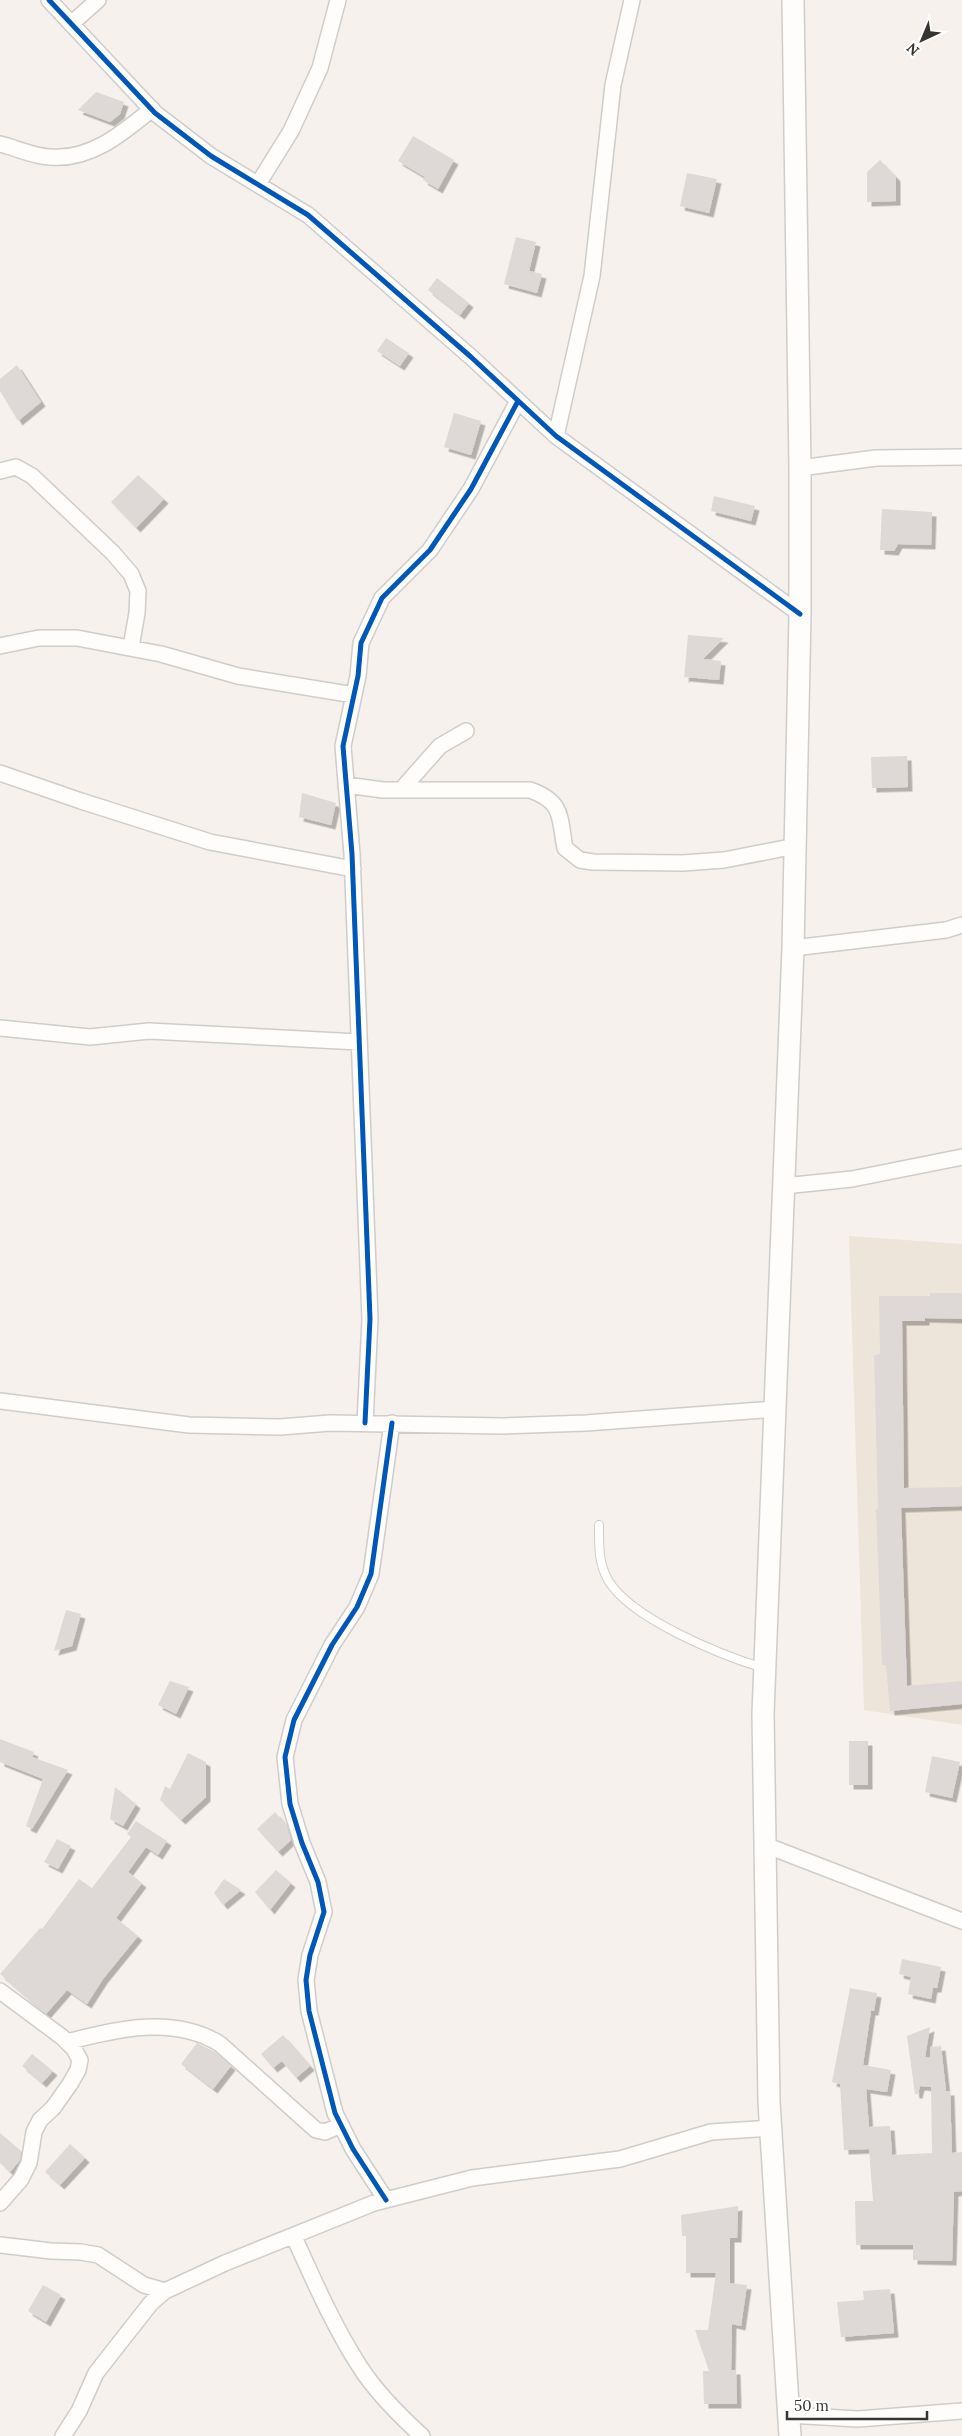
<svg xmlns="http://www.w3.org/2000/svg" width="962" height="2436" font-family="Lora,serif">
	<defs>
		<filter id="shadow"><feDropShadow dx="4.5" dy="4.5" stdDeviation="0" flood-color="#0004"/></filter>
	</defs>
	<rect width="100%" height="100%" fill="#f6f1ec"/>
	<path fill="#ede5da" d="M 849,1236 L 962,1244 L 962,1725 L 864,1710 Z"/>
	<path fill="#ded9d6" filter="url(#shadow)" d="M 96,92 L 124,102 L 120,114 L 110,122 L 78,110 Z
		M 413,136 L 454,160 L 438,189 L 423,180 L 425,177 L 398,161 Z
		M 880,160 L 896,177 L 896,201 L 867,202 L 867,172 Z
		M 687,173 L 717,179 L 709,213 L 680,206 Z
		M 516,237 L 536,242 L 529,271 L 542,274 L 537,293 L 504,284 Z
		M 437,278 L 469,303 L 460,315 L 428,290 Z
		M 386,338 L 409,353 L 400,366 L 377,351 Z
		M 17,365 L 41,402 L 18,421 L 0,391 L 0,379 Z
		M 454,413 L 481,421 L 471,455 L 444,447 Z
		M 138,475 L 164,499 L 136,528 L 111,502 Z
		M 714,496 L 755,506 L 751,521 L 711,511 Z
		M 882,509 L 932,512 L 931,545 L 898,544 L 894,551 L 880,550 Z
		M 688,635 L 724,638 L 703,659 L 721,661 L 719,680 L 685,677 L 684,679 Z
		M 907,756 L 908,787 L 872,788 L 871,757 Z
		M 302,793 L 336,803 L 331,825 L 299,817 Z
		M 930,1293 L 962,1293 L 962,1319 L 925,1318 L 925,1321 L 902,1321 L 904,1488 L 962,1487 L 962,1506 L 901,1508 L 907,1686 L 962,1681 L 962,1704 L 890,1711 L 886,1665 L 882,1665 L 876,1509 L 878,1509 L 874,1355 L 880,1354 L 879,1296 L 930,1296 Z
		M 66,1610 L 81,1614 L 72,1646 L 54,1651 Z
		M 170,1681 L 189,1687 L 176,1714 L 158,1705 Z
		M 0,1739 L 34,1752 L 32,1757 L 68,1770 L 32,1829 L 26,1826 L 43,1779 L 0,1762 Z
		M 849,1741 L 868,1741 L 868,1785 L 849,1785 Z
		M 188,1753 L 206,1762 L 206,1797 L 181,1820 L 160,1800 L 165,1786 L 170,1789 Z
		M 932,1756 L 960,1762 L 952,1798 L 925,1792 Z
		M 115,1787 L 136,1804 L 123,1826 L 110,1819 Z
		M 275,1812 L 287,1826 L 291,1840 L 278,1852 L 257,1829 Z
		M 136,1821 L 167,1841 L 158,1855 L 146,1847 L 128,1872 L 142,1883 L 116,1918 L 138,1936 L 103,1979 L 87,2004 L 67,1990 L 46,2014 L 0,1974 L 40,1928 L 42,1929 L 79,1879 L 92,1888 L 131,1837 L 127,1834 Z
		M 57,1839 L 71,1846 L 58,1869 L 44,1862 Z
		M 276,1870 L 291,1883 L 270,1910 L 255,1892 Z
		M 224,1879 L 241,1890 L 223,1905 L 214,1893 Z
		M 902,1959 L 941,1967 L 937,1988 L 933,1988 L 931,1999 L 908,1994 L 911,1977 L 899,1974 Z
		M 850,1988 L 877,1993 L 874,2011 L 871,2011 L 863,2065 L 891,2070 L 887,2092 L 866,2089 L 869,2127 L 890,2126 L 892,2155 L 932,2153 L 931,2087 L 920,2086 L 918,2094 L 915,2094 L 907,2036 L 930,2027 L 925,2057 L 930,2058 L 930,2047 L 941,2046 L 946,2091 L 950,2091 L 952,2153 L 962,2152 L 962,2191 L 954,2192 L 952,2261 L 913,2260 L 913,2245 L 856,2245 L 855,2201 L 873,2201 L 869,2149 L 844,2150 L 840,2084 L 832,2082 Z
		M 283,2035 L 310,2066 L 296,2078 L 282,2061 L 273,2068 L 261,2054 Z
		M 197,2043 L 215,2052 L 231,2066 L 213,2089 L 181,2064 Z
		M 32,2054 L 53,2071 L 42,2083 L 22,2066 Z
		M 0,2133 L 21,2151 L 20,2160 L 10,2172 L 0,2163 Z
		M 70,2144 L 85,2158 L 60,2185 L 45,2172 Z
		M 738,2206 L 737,2238 L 730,2238 L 730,2283 L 747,2285 L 741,2326 L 732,2324 L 731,2370 L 736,2370 L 737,2404 L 704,2404 L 703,2371 L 709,2371 L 695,2330 L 708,2330 L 716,2273 L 686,2273 L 686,2236 L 682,2236 L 681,2215 Z
		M 43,2285 L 61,2295 L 46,2322 L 28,2311 Z
		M 890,2289 L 894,2333 L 841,2337 L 837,2302 L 864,2300 L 863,2291 Z"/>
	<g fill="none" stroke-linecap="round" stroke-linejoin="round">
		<defs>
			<path id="lane" d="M 599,1525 C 599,1544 598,1562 608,1580 C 631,1619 721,1655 763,1668"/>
			<path id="street" d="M 49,0 L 155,113 L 211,156 L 308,215 L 471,357 L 556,436 L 800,614
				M 71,24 L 98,0
				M 0,144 C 16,148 33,156 49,157 C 90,161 123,133 152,109
				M 258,184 L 291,131 L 320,68 L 338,0
				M 556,436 L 592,276 L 613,85 L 632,0
				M 800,468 L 876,458 L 962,457
				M 0,471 L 16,467 L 32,476 L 113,553 L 131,574 L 138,591 L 137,613 L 131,647
				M 0,646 L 39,638 L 77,638 L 161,654 L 238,676 L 354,695
				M 0,773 L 81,801 L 210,842 L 353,869
				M 346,785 L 383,790 L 530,790 C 564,802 559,817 565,848 L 580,860 L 593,862 L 683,863 L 724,860 L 796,846
				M 401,790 L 440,746 L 466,731
				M 793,948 L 946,930 L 962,925
				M 0,1028 L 90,1037 L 149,1031 L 359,1042
				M 784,1186 L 852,1179 L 962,1157
				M 0,1401 L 189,1425 L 280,1427 L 330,1423 L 503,1426 L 586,1423 L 776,1409
				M 365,1423 L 370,1319 L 352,854 L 343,746 L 358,676 L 361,643 L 382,598 L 430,550 L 471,489 L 518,401
				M 765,1845 L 962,1921
				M 0,1991 L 62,2037 L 74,2049 L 80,2060 L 78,2070 L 70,2084 L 53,2108 L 40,2120 L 34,2132 L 29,2163 L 21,2179 L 0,2203
				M 67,2042 C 116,2029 174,2015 220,2044 L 316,2130 L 325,2132 L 341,2125
				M 386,2200 L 353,2149 L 335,2113 L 309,2011 L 306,1980 L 310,1955 L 324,1912 L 318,1882 L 302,1843 L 290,1804 L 285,1757 L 294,1720 L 332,1645 L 357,1607 L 371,1574 L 392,1423
				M 294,2237 C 314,2281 334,2327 360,2367 C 376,2392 400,2416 422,2436
				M 0,2245 L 51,2251 L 81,2252 L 98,2255 L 144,2285 L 165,2291
				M 788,2415 L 858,2419 L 962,2411
				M 63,2436 L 79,2411 L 96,2373 L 151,2303 L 165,2291 L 225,2263 L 374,2203 L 472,2178 L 620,2159 L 711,2132 L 770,2128"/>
			<path id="secondary" d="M 790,2436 L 769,2102 L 763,1714 L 793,948 L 800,614 L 800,468 L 793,0"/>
		</defs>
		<use href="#lane" stroke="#d0ccc8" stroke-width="10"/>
		<use href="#street" stroke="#d0ccc8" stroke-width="18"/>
		<use href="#secondary" stroke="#d0ccc8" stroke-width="24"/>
		<use href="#lane" stroke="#fefdfc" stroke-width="8"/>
		<use href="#street" stroke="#fefdfc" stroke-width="15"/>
		<use href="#secondary" stroke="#fefdfc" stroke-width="21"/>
		<defs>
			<path id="cycleway" d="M 49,0 L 155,113 L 211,156 L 308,215 L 471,357 L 556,436 L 800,614
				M 365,1423 L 370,1319 L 352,854 L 343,746 L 358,676 L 361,643 L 382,598 L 430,550 L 471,489 L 518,401
				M 386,2200 L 353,2149 L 335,2113 L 309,2011 L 306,1980 L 310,1955 L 324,1912 L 318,1882 L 302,1843 L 290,1804 L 285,1757 L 294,1720 L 332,1645 L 357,1607 L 371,1574 L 392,1423"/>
		</defs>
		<use href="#cycleway" stroke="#fff" stroke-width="8"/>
		<use href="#cycleway" stroke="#0057b8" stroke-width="5"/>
	</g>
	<g transform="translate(922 40) rotate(224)" stroke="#ffffff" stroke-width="4" paint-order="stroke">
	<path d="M0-4L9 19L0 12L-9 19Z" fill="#373431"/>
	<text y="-8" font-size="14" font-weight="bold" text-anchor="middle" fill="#373431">N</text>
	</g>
	<path d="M787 2411v8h140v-8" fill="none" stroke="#373431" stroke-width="2.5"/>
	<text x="794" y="2411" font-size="15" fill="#373431" stroke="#ffffff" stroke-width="4" paint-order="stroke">50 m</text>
</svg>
